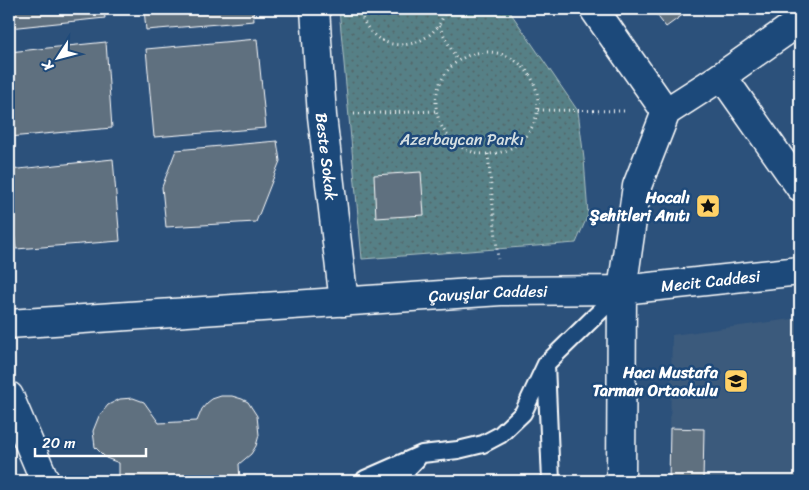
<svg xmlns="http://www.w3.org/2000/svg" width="809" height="490" font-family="Sriracha,sans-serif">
	<defs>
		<pattern id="park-dots" width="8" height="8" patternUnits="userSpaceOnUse" patternTransform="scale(1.25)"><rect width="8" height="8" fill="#578086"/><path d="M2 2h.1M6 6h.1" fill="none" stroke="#526669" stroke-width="1.8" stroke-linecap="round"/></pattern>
	</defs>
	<rect width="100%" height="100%" fill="#2c517b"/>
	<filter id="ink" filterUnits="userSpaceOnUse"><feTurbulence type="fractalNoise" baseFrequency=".02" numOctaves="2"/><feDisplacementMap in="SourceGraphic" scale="10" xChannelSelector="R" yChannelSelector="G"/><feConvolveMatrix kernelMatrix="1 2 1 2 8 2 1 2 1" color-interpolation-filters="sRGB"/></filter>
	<g filter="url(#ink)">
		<path fill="#3b5a7c" d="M 800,318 L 800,481 L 669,481 L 672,335 Z"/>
		<path fill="url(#park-dots)" stroke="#abc0c2" d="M 339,9 L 508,9 L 578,111 L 584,159 L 588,215 L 576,243 L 362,259 Z"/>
		<path fill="#5f6f7f" stroke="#fff" d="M 9,9 L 104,9 L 105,18 L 9,28 Z
			M 144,9 L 253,9 L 254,21 L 146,30 Z
			M 652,9 L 691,9 L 666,27 Z
			M 257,39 L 266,128 L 154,137 L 146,49 Z
			M 106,42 L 112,128 L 9,137 L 9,52 Z
			M 277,141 L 280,161 L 256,222 L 166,227 L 162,187 L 176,150 Z
			M 113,159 L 120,241 L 16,249 L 9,188 L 9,170 Z
			M 421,172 L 424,215 L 376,218 L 374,175 Z
			M 221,396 L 232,396 L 242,399 L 248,402 L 257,416 L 259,435 L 256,446 L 251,454 L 239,464 L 240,481 L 119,481 L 119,463 L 106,458 L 95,447 L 93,431 L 99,416 L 108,405 L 120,399 L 133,398 L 144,402 L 159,423 L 197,421 L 202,409 L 207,403 L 212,399 Z
			M 670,428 L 704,429 L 703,481 L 669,481 Z"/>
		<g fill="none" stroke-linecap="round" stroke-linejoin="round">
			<defs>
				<path id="lane" d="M 546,364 L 622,290
					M 365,479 L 422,454 L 458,450 L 483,444 L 500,435 L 523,413 L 546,364 L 551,481
					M 396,481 L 417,459"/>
				<g id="street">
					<path id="s1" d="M 315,9 L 322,116 L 344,302"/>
					<path d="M 594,9 L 666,112"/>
				</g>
				<g id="secondary">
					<path d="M 722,76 L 800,187"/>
					<path id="s2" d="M 9,324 L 501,291 L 622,290 L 637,186 L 666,112 L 722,76 L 800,21"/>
					<path d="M 9,396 L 45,481"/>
					<path id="s3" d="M 621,481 L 622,290 L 800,271"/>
				</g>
			</defs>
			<use href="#lane" stroke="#fff" stroke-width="20"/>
			<use href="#street" stroke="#fff" stroke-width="31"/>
			<use href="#secondary" stroke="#fff" stroke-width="31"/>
			<path stroke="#fff" stroke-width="3" stroke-dasharray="1 4" stroke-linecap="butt" d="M 359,9 C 362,17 365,26 372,33 C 395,57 440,42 445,9
				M 439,26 L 457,60
				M436 103a51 51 0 1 1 102 0a51 51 0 1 1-102 0Z
				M 538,110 L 625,111
				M 354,114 L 436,111
				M 488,154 L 498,259"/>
			<use href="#lane" stroke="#1f4a7a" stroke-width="16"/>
			<use href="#street" stroke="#1f4a7a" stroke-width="28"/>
			<use href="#secondary" stroke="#1f4a7a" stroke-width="28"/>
		</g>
	</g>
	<defs>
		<symbol id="sight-square" viewBox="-11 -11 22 22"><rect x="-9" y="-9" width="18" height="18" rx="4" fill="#ffd166" stroke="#1f4a7a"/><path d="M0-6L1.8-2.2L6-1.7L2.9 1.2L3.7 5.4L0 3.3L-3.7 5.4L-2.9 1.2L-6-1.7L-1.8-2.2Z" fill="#111"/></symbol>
		<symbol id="school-square" viewBox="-11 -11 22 22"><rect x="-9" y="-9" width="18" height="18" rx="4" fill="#ffd166" stroke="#1f4a7a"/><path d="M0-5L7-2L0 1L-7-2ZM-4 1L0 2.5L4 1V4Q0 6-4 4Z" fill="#111"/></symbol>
	</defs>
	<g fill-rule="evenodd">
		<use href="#sight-square" x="694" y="192" width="28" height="28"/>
		<use href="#school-square" x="722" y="367" width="28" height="28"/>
	</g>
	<g text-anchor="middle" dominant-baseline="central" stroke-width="5" stroke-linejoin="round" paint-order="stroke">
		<g font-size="16" fill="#d5dfe1" stroke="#1f4a7a">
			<text x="462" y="139">Azerbaycan Parkı</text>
		</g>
		<g font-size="16" fill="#fff" stroke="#1f4a7a">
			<text stroke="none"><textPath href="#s1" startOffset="148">Beste Sokak</textPath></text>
			<text stroke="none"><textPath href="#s3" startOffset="280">Mecit Caddesi</textPath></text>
			<text stroke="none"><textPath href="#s2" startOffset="480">Çavuşlar Caddesi</textPath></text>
		</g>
		<g font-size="16" font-weight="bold" fill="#fff" stroke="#1f4a7a" text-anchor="end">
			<text x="690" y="197">Hocalı<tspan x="690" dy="18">Şehitleri Anıtı</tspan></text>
			<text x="718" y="372">Hacı Mustafa<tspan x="718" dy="18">Tarman Ortaokulu</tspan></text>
		</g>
	</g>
	<rect width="809" height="490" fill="none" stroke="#1f4a7a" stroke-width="30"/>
	<rect x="15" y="15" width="779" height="460" fill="none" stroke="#fff" stroke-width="2" filter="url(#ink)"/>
	<g transform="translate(58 58) rotate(234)" stroke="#1f4a7a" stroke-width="4" paint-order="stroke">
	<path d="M0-4L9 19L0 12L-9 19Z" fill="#ffffff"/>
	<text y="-8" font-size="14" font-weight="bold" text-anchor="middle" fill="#ffffff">K</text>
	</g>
	<path d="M35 448v8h111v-8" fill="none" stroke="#ffffff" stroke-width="2.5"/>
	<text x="42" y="448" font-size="15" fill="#ffffff" stroke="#1f4a7a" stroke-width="4" paint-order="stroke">20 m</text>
</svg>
